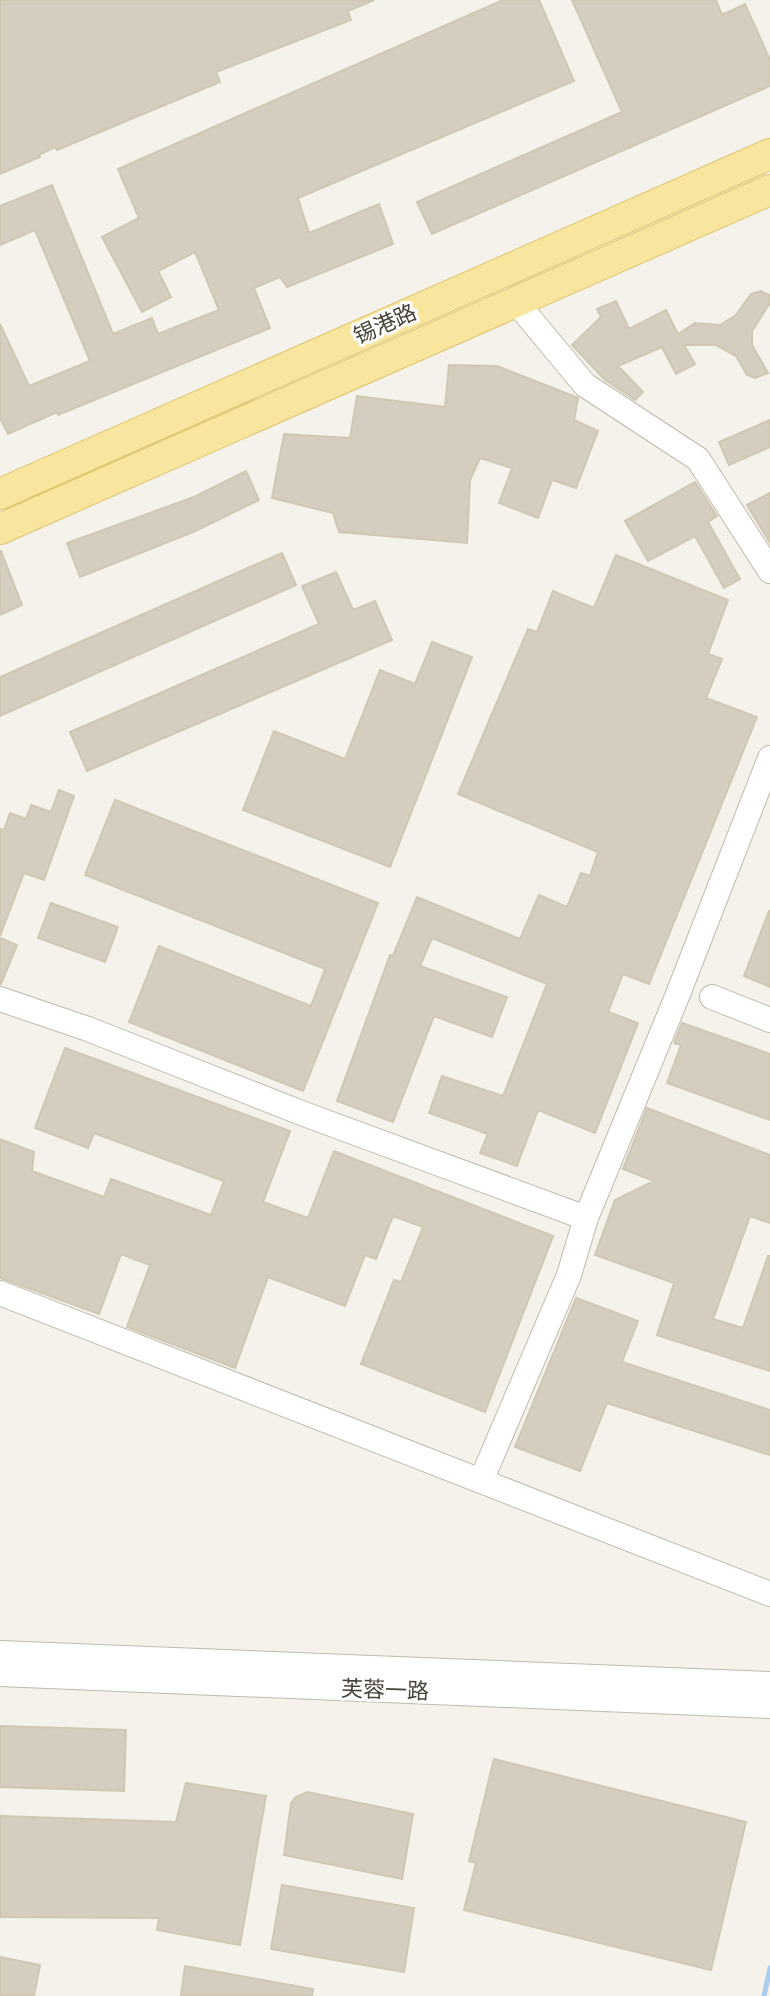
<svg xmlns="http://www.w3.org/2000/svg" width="770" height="1996" font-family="'DejaVu Sans','Noto Sans SC',sans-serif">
	<rect width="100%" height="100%" fill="#f4f2ea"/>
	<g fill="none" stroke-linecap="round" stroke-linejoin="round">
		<path stroke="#aacced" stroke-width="5" d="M 764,1996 L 770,1968"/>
	</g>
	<path fill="#d5cec0" stroke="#d0c7b3" stroke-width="2" d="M 0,0 L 374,0 L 348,11 L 351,20 L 216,72 L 220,82 L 57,150 L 55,147 L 39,155 L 40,157 L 0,174 Z
		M 503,0 L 539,0 L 574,81 L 298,198 L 309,233 L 379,204 L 393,244 L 287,287 L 280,277 L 254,288 L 270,328 L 58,415 L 57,412 L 8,434 L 0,418 L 0,324 L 29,386 L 90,361 L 35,230 L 0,245 L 0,206 L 52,185 L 113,334 L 152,318 L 158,334 L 219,310 L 195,252 L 158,271 L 171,297 L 142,312 L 102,237 L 139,218 L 118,169 Z
		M 572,0 L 716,0 L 722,15 L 745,4 L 770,60 L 770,86 L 432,234 L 417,202 L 622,112 Z
		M 761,291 L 769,295 L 770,303 L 752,331 L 752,345 L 768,373 L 755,378 L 747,375 L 736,356 L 716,345 L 684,345 L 695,364 L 676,374 L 662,347 L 618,366 L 643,392 L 635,400 L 604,379 L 572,345 L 601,317 L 597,309 L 616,301 L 629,329 L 666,310 L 678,334 L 695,323 L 720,325 L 736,315 L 751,294 Z
		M 449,365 L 497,366 L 578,398 L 574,420 L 598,431 L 576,488 L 552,480 L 538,518 L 499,503 L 512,468 L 480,458 L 470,480 L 467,543 L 339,532 L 333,513 L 272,498 L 284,434 L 350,438 L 357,396 L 445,407 Z
		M 770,420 L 770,447 L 729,465 L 719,442 Z
		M 246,471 L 259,500 L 193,532 L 80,577 L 67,543 L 194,497 Z
		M 695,482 L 717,516 L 708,522 L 740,579 L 724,588 L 695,536 L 648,561 L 625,521 Z
		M 770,493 L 770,543 L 747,505 Z
		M 1,551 L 22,605 L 0,615 L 0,552 Z
		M 282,553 L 296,585 L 0,716 L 0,677 Z
		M 616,555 L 728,600 L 708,654 L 722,659 L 706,698 L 757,717 L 649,984 L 623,974 L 608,1012 L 638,1023 L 595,1133 L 538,1110 L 517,1166 L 480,1153 L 488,1134 L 429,1113 L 442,1076 L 503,1096 L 547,984 L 432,938 L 420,966 L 507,997 L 492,1037 L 434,1016 L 393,1122 L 337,1101 L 390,955 L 393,956 L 417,897 L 520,939 L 539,895 L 567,907 L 581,873 L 590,876 L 598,852 L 458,794 L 528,629 L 537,632 L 553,591 L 594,608 Z
		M 336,572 L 353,610 L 375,601 L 392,640 L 87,771 L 70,732 L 319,624 L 302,586 Z
		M 432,642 L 472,657 L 390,867 L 243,810 L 274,731 L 345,759 L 380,670 L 415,684 Z
		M 59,790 L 74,796 L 44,880 L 24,873 L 0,936 L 0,829 L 4,830 L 10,813 L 26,819 L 31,805 L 51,812 Z
		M 115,800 L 378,903 L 303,1091 L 129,1022 L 159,946 L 311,1006 L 325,969 L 85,875 Z
		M 51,903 L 118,927 L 105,962 L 38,938 Z
		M 769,911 L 770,911 L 770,987 L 744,976 Z
		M 0,938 L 17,945 L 1,984 L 0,984 Z
		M 682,1023 L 770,1054 L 770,1120 L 667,1083 L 681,1045 L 674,1043 Z
		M 65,1048 L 290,1131 L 263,1202 L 308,1218 L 334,1151 L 553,1236 L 485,1412 L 361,1364 L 394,1280 L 401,1282 L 423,1227 L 393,1216 L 376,1259 L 365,1255 L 345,1306 L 268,1277 L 235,1368 L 127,1327 L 150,1265 L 121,1254 L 99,1314 L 0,1278 L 0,1139 L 34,1152 L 32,1171 L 104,1197 L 111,1179 L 211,1215 L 224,1181 L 94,1133 L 88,1148 L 35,1128 Z
		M 647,1108 L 770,1155 L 770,1223 L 750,1216 L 713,1319 L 743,1328 L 768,1256 L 770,1256 L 770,1371 L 657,1335 L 674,1283 L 595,1255 L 615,1200 L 654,1181 L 623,1169 Z
		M 576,1298 L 638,1321 L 622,1362 L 770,1410 L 770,1455 L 607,1403 L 580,1471 L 515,1447 Z
		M 0,1726 L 126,1730 L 124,1791 L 0,1787 Z
		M 494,1759 L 746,1822 L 711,1970 L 464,1910 L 476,1863 L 469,1861 Z
		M 186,1783 L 266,1796 L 240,1945 L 157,1930 L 159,1918 L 0,1917 L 0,1816 L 176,1822 Z
		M 307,1792 L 413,1814 L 402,1879 L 284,1855 L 291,1803 L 296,1797 Z
		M 282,1885 L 414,1908 L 404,1972 L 271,1949 Z
		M 0,1957 L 40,1965 L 34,1996 L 0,1996 Z
		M 185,1966 L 313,1989 L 312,1996 L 181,1996 Z"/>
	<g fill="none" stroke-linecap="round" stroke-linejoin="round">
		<defs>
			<path id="minor" d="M 516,302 L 585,385 L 698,459 L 770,571
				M 712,997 L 770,1020
				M 0,999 L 88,1029 L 304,1114 L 586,1218
				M 0,1293 L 770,1594
				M 481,1481 L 569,1275 L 586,1218 L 678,994 L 770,758
				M 0,1653 L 770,1684
				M 0,1674 L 770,1706"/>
			<path id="major" d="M 0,494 L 770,154
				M 0,529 L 770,190"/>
		</defs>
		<use href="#minor" stroke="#bfbaad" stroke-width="26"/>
		<use href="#major" stroke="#dec56e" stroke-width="32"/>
		<use href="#minor" stroke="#fff" stroke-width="24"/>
		<use href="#major" stroke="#f9e69e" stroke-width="30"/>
	</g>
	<g text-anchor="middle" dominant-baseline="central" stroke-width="6" stroke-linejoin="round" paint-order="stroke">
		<g font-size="22" fill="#484338" stroke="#fff">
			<text transform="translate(385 324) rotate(-24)">锡港路</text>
			<text transform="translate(385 1690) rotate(2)">芙蓉一路</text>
		</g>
	</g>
</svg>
